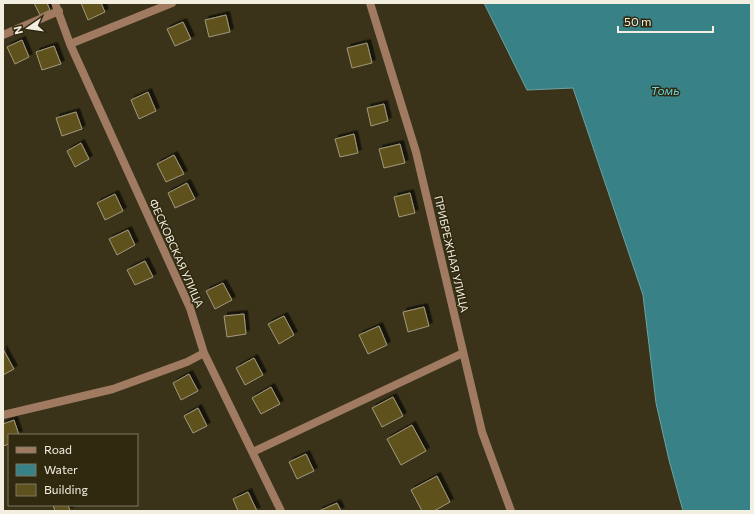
<svg xmlns="http://www.w3.org/2000/svg" width="754" height="514" font-family="Commissioner,sans-serif">
	<defs>
		<filter id="shadow"><feDropShadow dx="3.5" dy="-3.5" stdDeviation="0" flood-color="#0009"/></filter>
	</defs>
	<rect width="100%" height="100%" fill="#3a331a"/>
	<path fill="#388186" stroke="#70a2a1" d="M 484,3 L 751,3 L 751,511 L 683,511 L 669,460 L 656,403 L 643,295 L 573,88 L 527,90 Z"/>
	<path fill="#5f511e" stroke="#a1997d" filter="url(#shadow)" d="M 34,3 L 47,3 L 50,10 L 40,15 Z
		M 81,3 L 101,3 L 105,12 L 88,20 Z
		M 226,15 L 230,32 L 209,37 L 205,20 Z
		M 183,22 L 191,39 L 175,46 L 167,29 Z
		M 22,40 L 29,57 L 15,64 L 7,47 Z
		M 367,43 L 372,63 L 352,68 L 347,48 Z
		M 54,46 L 61,64 L 42,70 L 36,52 Z
		M 148,92 L 156,111 L 139,119 L 131,100 Z
		M 384,104 L 388,121 L 371,126 L 367,108 Z
		M 76,112 L 82,129 L 62,136 L 56,118 Z
		M 354,134 L 358,153 L 340,157 L 335,139 Z
		M 81,143 L 89,159 L 75,167 L 67,151 Z
		M 400,144 L 405,163 L 384,168 L 379,149 Z
		M 174,155 L 184,174 L 166,182 L 157,164 Z
		M 187,183 L 195,199 L 175,208 L 168,193 Z
		M 410,193 L 415,213 L 399,217 L 394,197 Z
		M 115,194 L 123,211 L 105,220 L 97,203 Z
		M 128,230 L 135,245 L 117,255 L 109,239 Z
		M 145,261 L 153,277 L 135,285 L 127,270 Z
		M 223,283 L 232,300 L 215,309 L 206,291 Z
		M 424,307 L 429,326 L 408,332 L 403,312 Z
		M 244,314 L 246,334 L 227,337 L 224,316 Z
		M 284,316 L 294,335 L 279,344 L 268,324 Z
		M 379,326 L 387,345 L 368,354 L 359,335 Z
		M 3,349 L 14,369 L 3,375 Z
		M 254,358 L 263,375 L 245,385 L 236,368 Z
		M 189,374 L 198,391 L 181,400 L 173,383 Z
		M 271,387 L 280,404 L 261,414 L 252,398 Z
		M 393,397 L 403,416 L 382,427 L 372,408 Z
		M 198,408 L 207,426 L 193,433 L 184,416 Z
		M 14,420 L 19,435 L 9,435 L 9,444 L 3,446 L 3,424 Z
		M 412,425 L 426,451 L 401,465 L 387,439 Z
		M 306,454 L 314,471 L 297,479 L 289,462 Z
		M 437,476 L 450,502 L 434,511 L 422,511 L 411,490 Z
		M 248,492 L 257,511 L 238,511 L 233,499 Z
		M 337,503 L 341,511 L 319,511 Z
		M 53,505 L 68,505 L 70,511 L 55,511 Z"/>
	<g fill="none" stroke-linecap="round" stroke-linejoin="round">
		<path stroke="#a07b61" stroke-width="8" d="M 55,3 L 70,44 L 190,308 L 204,353 L 281,511
			M 370,3 L 416,152 L 482,432 L 511,511
			M 3,35 L 59,11
			M 70,44 L 172,3
			M 3,415 L 113,389 L 187,362 L 204,353
			M 253,452 L 463,353"/>
	</g>
	<g text-anchor="middle" dominant-baseline="central" stroke-width="3" stroke-linejoin="round" paint-order="stroke">
		<g font-size="11" fill="#f3efe0" stroke="#302910">
			<text transform="translate(177 253) rotate(66)">ФЕСКОВСКАЯ УЛИЦА</text>
			<text transform="translate(452 254) rotate(77)">ПРИБРЕЖНАЯ УЛИЦА</text>
		</g>
		<g font-size="12" font-style="italic" fill="#67d6df" stroke="#302910">
			<text x="665" y="90">Томь</text>
		</g>
	</g>
	<rect width="754" height="514" fill="none" stroke="#f3efe0" stroke-width="8"/>
	<rect x="8" y="434" width="130" height="72" fill="#302910" stroke="#7e7863"/>
	<rect x="16" y="447" width="20" height="6" fill="#a07b61" stroke="#7e7863"/>
	<text x="44" y="454" font-size="12" fill="#f3efe0">Road</text>
	<rect x="16" y="464" width="20" height="12" fill="#388186" stroke="#7e7863"/>
	<text x="44" y="474" font-size="12" fill="#f3efe0">Water</text>
	<rect x="16" y="484" width="20" height="12" fill="#5f511e" stroke="#7e7863"/>
	<text x="44" y="494" font-size="12" fill="#f3efe0">Building</text>
	<g transform="translate(28 28) rotate(257)" stroke="#302910" stroke-width="3" paint-order="stroke">
	<path d="M0-3L7 15L0 10L-7 15Z" fill="#f3efe0"/>
	<text y="-6" font-size="11" font-weight="bold" text-anchor="middle" fill="#f3efe0">N</text>
	</g>
	<path d="M618 26v6h95v-6" fill="none" stroke="#f3efe0" stroke-width="2"/>
	<text x="624" y="26" font-size="12" fill="#f3efe0" stroke="#302910" stroke-width="3" paint-order="stroke">50 m</text>
</svg>
